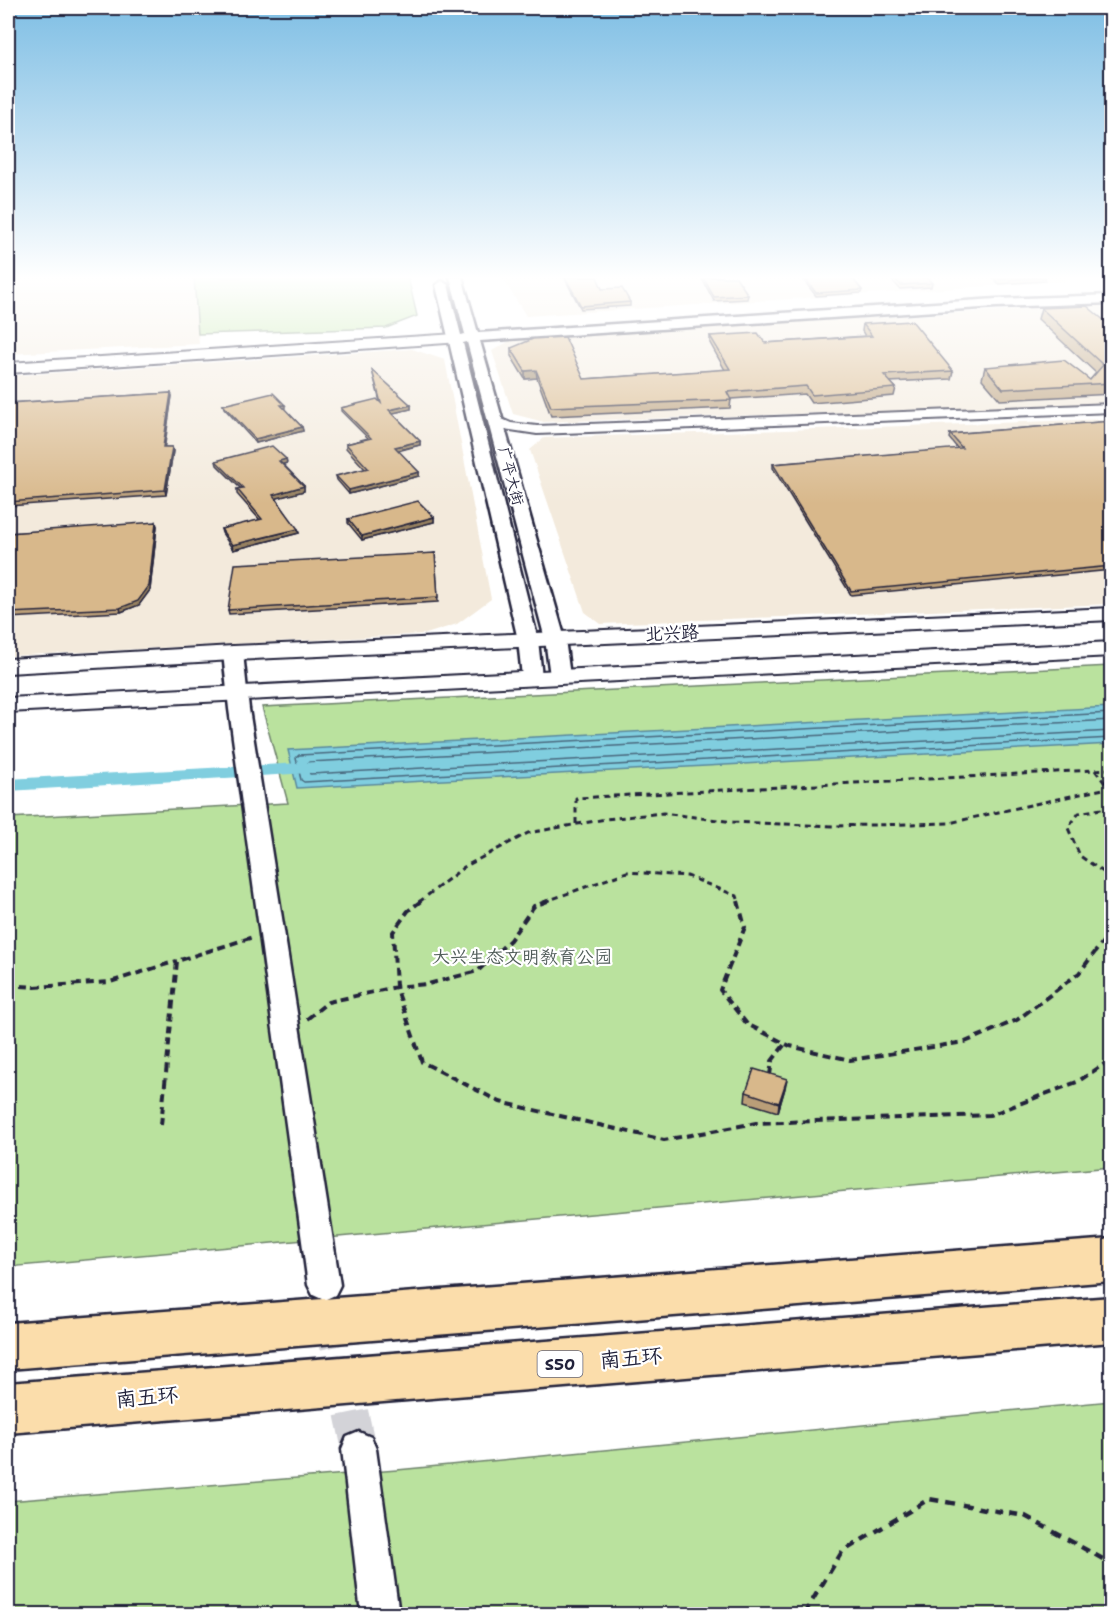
<svg xmlns="http://www.w3.org/2000/svg" width="1119" height="1622" font-family="'Shantell Sans','LXGW WenKai TC',sans-serif">
	<rect width="100%" height="100%" fill="#fff"/>
	<filter id="ink" filterUnits="userSpaceOnUse"><feTurbulence type="fractalNoise" baseFrequency=".0167" numOctaves="2"/><feDisplacementMap in="SourceGraphic" scale="12" xChannelSelector="R" yChannelSelector="G"/><feConvolveMatrix kernelMatrix="1 2 1 2 8 2 1 2 1" color-interpolation-filters="sRGB"/></filter>
	<g filter="url(#ink)">
		<path fill="#f3eadc" d="M 8,277 L 194,277 L 199,344 L 8,354 Z
			M 502,277 L 1062,277 L 1066,281 L 526,316 Z
			M 1095,305 L 1111,309 L 1111,404 L 544,422 L 513,414 L 492,351 L 513,339 Z
			M 412,349 L 445,360 L 491,599 L 457,624 L 426,634 L 8,656 L 8,376 Z
			M 1111,419 L 1111,604 L 601,624 L 585,612 L 530,450 L 544,438 Z"/>
		<path fill="#bae29e" stroke="#6e826c" stroke-width="1.5" d="M 194,277 L 408,277 L 417,316 L 386,328 L 198,334 Z
			M 1111,666 L 1111,1167 L 8,1267 L 8,818 L 288,803 L 262,707 Z
			M 1111,1401 L 1111,1614 L 8,1614 L 8,1501 L 397,1470 Z"/>
		<path fill="#80cedf" stroke="#5a899d" stroke-width="1.5" d="M 1111,707 L 1111,744 L 297,788 L 288,750 Z"/>
		<g fill="none" stroke-linecap="round" stroke-linejoin="round">
			<path stroke="#48677d" stroke-width="1.5" d="M 1112,713 L 299,755 L 296,758 L 301,780 L 304,782 L 1112,738
				M 1112,720 L 309,762 L 306,765 L 310,774 L 1112,731"/>
			<path fill="#80cedf" fill-rule="evenodd" d="M 318,762 L 325,764 L 327,768 L 325,772 L 8,791 L 8,779 Z"/>
			<path stroke="#d3d3d8" stroke-width="34" stroke-dasharray="34 17" stroke-linecap="butt" d="M 330,1313 L 359,1449"/>
			<defs>
				<path id="minor" d="M 1112,404 L 1112,412 L 537,434 L 504,429 L 489,420 L 495,416 L 511,423 L 537,426 Z"/>
				<path id="tertiary" d="M 450,277 L 462,277 L 478,333 L 996,299 L 1112,295 L 1112,303 L 996,307 L 480,341 L 565,639 L 570,676 L 567,680 L 553,680 L 550,676 L 545,639 L 467,342 L 463,343 L 538,640 L 542,677 L 539,681 L 525,681 L 522,677 L 518,640 L 436,285 L 442,281 L 448,285 L 461,335 L 465,334 Z
					M 233,647 L 240,649 L 243,653 L 249,709 L 340,1285 L 335,1295 L 324,1300 L 313,1295 L 308,1285 L 229,709 L 223,653 L 226,649 Z
					M 359,1432 L 371,1437 L 376,1449 L 399,1614 L 361,1614 L 342,1449 L 347,1437 Z"/>
				<path id="secondary" d="M 456,334 L 464,339 L 461,342 L 8,373 L 8,363 Z
					M 1112,608 L 1112,620 L 233,660 L 8,673 L 8,659 L 233,646 Z
					M 1112,642 L 1112,656 L 8,712 L 8,698 Z"/>
				<path id="motorway" d="M 1112,1239 L 1112,1281 L 8,1369 L 8,1323 Z
					M 1112,1297 L 1112,1342 L 8,1433 L 8,1383 Z"/>
			</defs>
			<use href="#minor" stroke="#22223b" stroke-width="4"/>
			<use href="#tertiary" stroke="#22223b" stroke-width="5"/>
			<use href="#secondary" stroke="#22223b" stroke-width="4"/>
			<use href="#motorway" stroke="#22223b" stroke-width="5"/>
			<path stroke="#22223b" stroke-width="3" stroke-dasharray="6 4.5" stroke-linecap="butt" d="M 1095,770 L 1107,786
				M 1112,807 L 1079,813 L 1068,828 L 1080,856 L 1112,878
				M 576,824 L 576,798 L 1112,769
				M 419,902 L 464,867 L 528,833 L 606,819 L 663,813 L 733,822 L 833,826 L 949,823 L 1112,787
				M 544,902 L 627,872 L 687,876 L 737,896 L 739,902"/>
			<path stroke="#22223b" stroke-width="4" stroke-dasharray="8 5" stroke-linecap="butt" d="M 421,901 L 408,911 L 393,932 L 396,987 L 422,1062 L 500,1102 L 664,1140 L 756,1123 L 990,1115 L 1077,1082 L 1112,1059
				M 738,901 L 745,927 L 720,990 L 747,1024 L 790,1046 L 850,1060 L 965,1042 L 1017,1020 L 1079,973 L 1112,930
				M 8,985 L 35,987 L 110,982 L 177,961
				M 307,1019 L 328,1002 L 396,987 L 428,984 L 478,971 L 510,940 L 534,906 L 548,901
				M 770,1075 L 772,1061 L 785,1044
				M 161,1125 L 177,961 L 253,937"/>
			<path stroke="#22223b" stroke-width="4.5" stroke-dasharray="9 7" stroke-linecap="butt" d="M 804,1614 L 842,1552 L 929,1499 L 1025,1516 L 1112,1564"/>
			<use href="#minor" fill="#fff" fill-rule="evenodd"/>
			<use href="#tertiary" fill="#fff" fill-rule="evenodd"/>
			<use href="#secondary" fill="#fff" fill-rule="evenodd"/>
			<use href="#motorway" fill="#fbddab" fill-rule="evenodd"/>
		</g>
		<path fill="#ba9e78" stroke="#22223b" stroke-width="1.5" d="M 564,277 L 597,277 L 602,289 L 630,302 L 630,306 L 581,309 Z
			M 701,277 L 736,277 L 748,295 L 747,299 L 714,301 Z
			M 801,277 L 851,277 L 862,290 L 861,293 L 816,296 Z
			M 889,277 L 926,277 L 932,283 L 931,287 L 900,289 Z
			M 993,277 L 1045,277 L 1046,278 L 1045,281 L 999,284 Z
			M 1041,308 L 1112,327 L 1112,394 L 1000,400 L 982,379 L 985,367 L 1090,380 L 1096,373 L 1038,319 Z
			M 863,324 L 953,371 L 951,379 L 890,382 L 896,388 L 894,396 L 811,403 L 805,394 L 731,399 L 730,408 L 551,416 L 537,378 L 525,379 L 511,356 L 511,348 L 584,379 L 725,370 L 710,343 L 710,336 L 765,343 L 865,336 L 862,331 Z
			M 372,370 L 411,405 L 411,409 L 392,413 L 420,441 L 420,445 L 398,451 L 419,472 L 419,476 L 349,494 L 337,480 L 336,476 L 365,469 L 346,448 L 346,444 L 368,438 L 341,411 L 341,408 L 380,402 Z
			M 171,393 L 172,396 L 164,447 L 172,447 L 173,451 L 166,495 L 8,506 L 8,403 Z
			M 223,405 L 285,405 L 285,408 L 284,409 L 302,427 L 303,431 L 256,443 L 224,408 Z
			M 1112,421 L 1112,570 L 851,595 L 773,468 L 773,464 L 958,449 L 949,438 L 950,434 Z
			M 216,461 L 287,463 L 283,464 L 304,486 L 304,491 L 276,498 L 299,533 L 233,550 L 222,533 L 221,529 L 260,520 L 237,494 L 237,489 L 240,488 L 217,465 Z
			M 434,517 L 434,522 L 362,540 L 348,523 L 348,519 Z
			M 157,526 L 150,590 L 139,605 L 121,612 L 8,618 L 8,533 Z
			M 435,553 L 438,602 L 229,614 L 228,610 Z
			M 785,1088 L 778,1112 L 745,1102 L 746,1092 Z"/>
		<path fill="#978161" stroke="#22223b" stroke-width="1.5" d="M 536,370 L 537,378 L 525,379 L 525,371 Z
			M 171,393 L 172,396 L 164,451 L 163,447 Z
			M 411,405 L 411,409 L 389,414 L 389,410 Z
			M 302,427 L 303,431 L 256,443 L 255,439 Z
			M 420,441 L 420,445 L 395,451 L 395,447 Z
			M 172,447 L 173,451 L 166,495 L 165,490 Z
			M 286,459 L 287,463 L 280,465 L 279,461 Z
			M 419,472 L 419,476 L 349,494 L 349,490 Z
			M 304,486 L 304,491 L 274,499 L 273,495 Z
			M 434,517 L 434,522 L 362,540 L 362,536 Z
			M 156,522 L 157,526 L 150,590 L 139,605 L 121,612 L 120,608 Z
			M 298,529 L 299,533 L 233,550 L 232,545 Z
			M 787,1079 L 785,1088 L 778,1112 L 779,1103 Z"/>
		<path fill="#d8b88b" stroke="#22223b" stroke-width="1.5" d="M 565,277 L 597,277 L 602,289 L 622,288 L 630,302 L 581,306 Z
			M 703,277 L 736,277 L 748,295 L 714,297 Z
			M 804,277 L 851,277 L 862,290 L 816,293 Z
			M 893,277 L 926,277 L 932,283 L 901,285 Z
			M 997,277 L 1045,277 L 1046,278 L 1000,280 Z
			M 1087,306 L 1112,327 L 1112,383 L 1003,389 L 985,367 L 1064,360 L 1090,380 L 1103,365 L 1041,308 Z
			M 912,321 L 953,371 L 884,375 L 896,388 L 812,395 L 806,386 L 727,392 L 731,400 L 551,407 L 536,370 L 525,371 L 511,348 L 533,339 L 565,337 L 584,379 L 730,369 L 710,336 L 758,333 L 765,343 L 872,336 L 863,324 Z
			M 372,370 L 411,405 L 389,410 L 420,441 L 395,447 L 419,472 L 349,490 L 336,476 L 368,468 L 346,444 L 371,438 L 341,408 L 377,399 L 381,403 Z
			M 171,393 L 163,447 L 172,447 L 165,490 L 8,502 L 8,403 Z
			M 273,393 L 285,405 L 281,405 L 302,427 L 255,439 L 223,405 Z
			M 1112,421 L 1112,566 L 851,591 L 773,464 L 962,448 L 950,434 Z
			M 272,446 L 286,459 L 279,461 L 304,486 L 273,495 L 298,529 L 232,545 L 221,529 L 262,519 L 237,489 L 243,488 L 216,461 Z
			M 418,501 L 434,517 L 362,536 L 348,519 Z
			M 156,522 L 149,586 L 138,601 L 120,608 L 8,613 L 8,533 Z
			M 435,553 L 438,597 L 228,610 L 235,564 Z
			M 754,1069 L 787,1079 L 779,1103 L 746,1092 Z"/>
	</g>
	<linearGradient id="sky" x2="0" y2="1"><stop stop-color="#7ebee4"/><stop offset="0.55" stop-color="#fff"/><stop offset="1" stop-color="#fff" stop-opacity="0"/></linearGradient>
	<rect width="1119" height="504" fill="url(#sky)"/>
	<g text-anchor="middle" dominant-baseline="central" stroke-width="4.5" stroke-linejoin="round" paint-order="stroke">
		<g font-size="15" fill="#22223b" stroke="#fff">
			<text transform="translate(511 476) rotate(75)">广平大街</text>
		</g>
		<rect fill="#fff" stroke="#646476" stroke-width="1.5" x="537.5" y="1351" width="45" height="26" rx="4.5"/>
		<g font-size="16" font-weight="bold" fill="#22223b">
			<text x="560" y="1364">S50</text>
		</g>
		<g font-size="18" fill="#22223b" stroke="#fff">
			<text transform="translate(672 633) rotate(-3)">北兴路</text>
		</g>
		<g font-size="18" fill="#505c59" stroke="#fff">
			<text x="522" y="957">大兴生态文明教育公园</text>
		</g>
		<g font-size="21" fill="#22223b" stroke="#fff">
			<text transform="translate(631 1358) rotate(-5)">南五环</text>
			<text transform="translate(147 1397) rotate(-5)">南五环</text>
		</g>
	</g>
	<rect width="1119" height="1622" fill="none" stroke="#fff" stroke-width="30"/>
	<rect x="15" y="15" width="1089" height="1592" fill="none" stroke="#22223b" stroke-width="2" filter="url(#ink)"/>
</svg>
